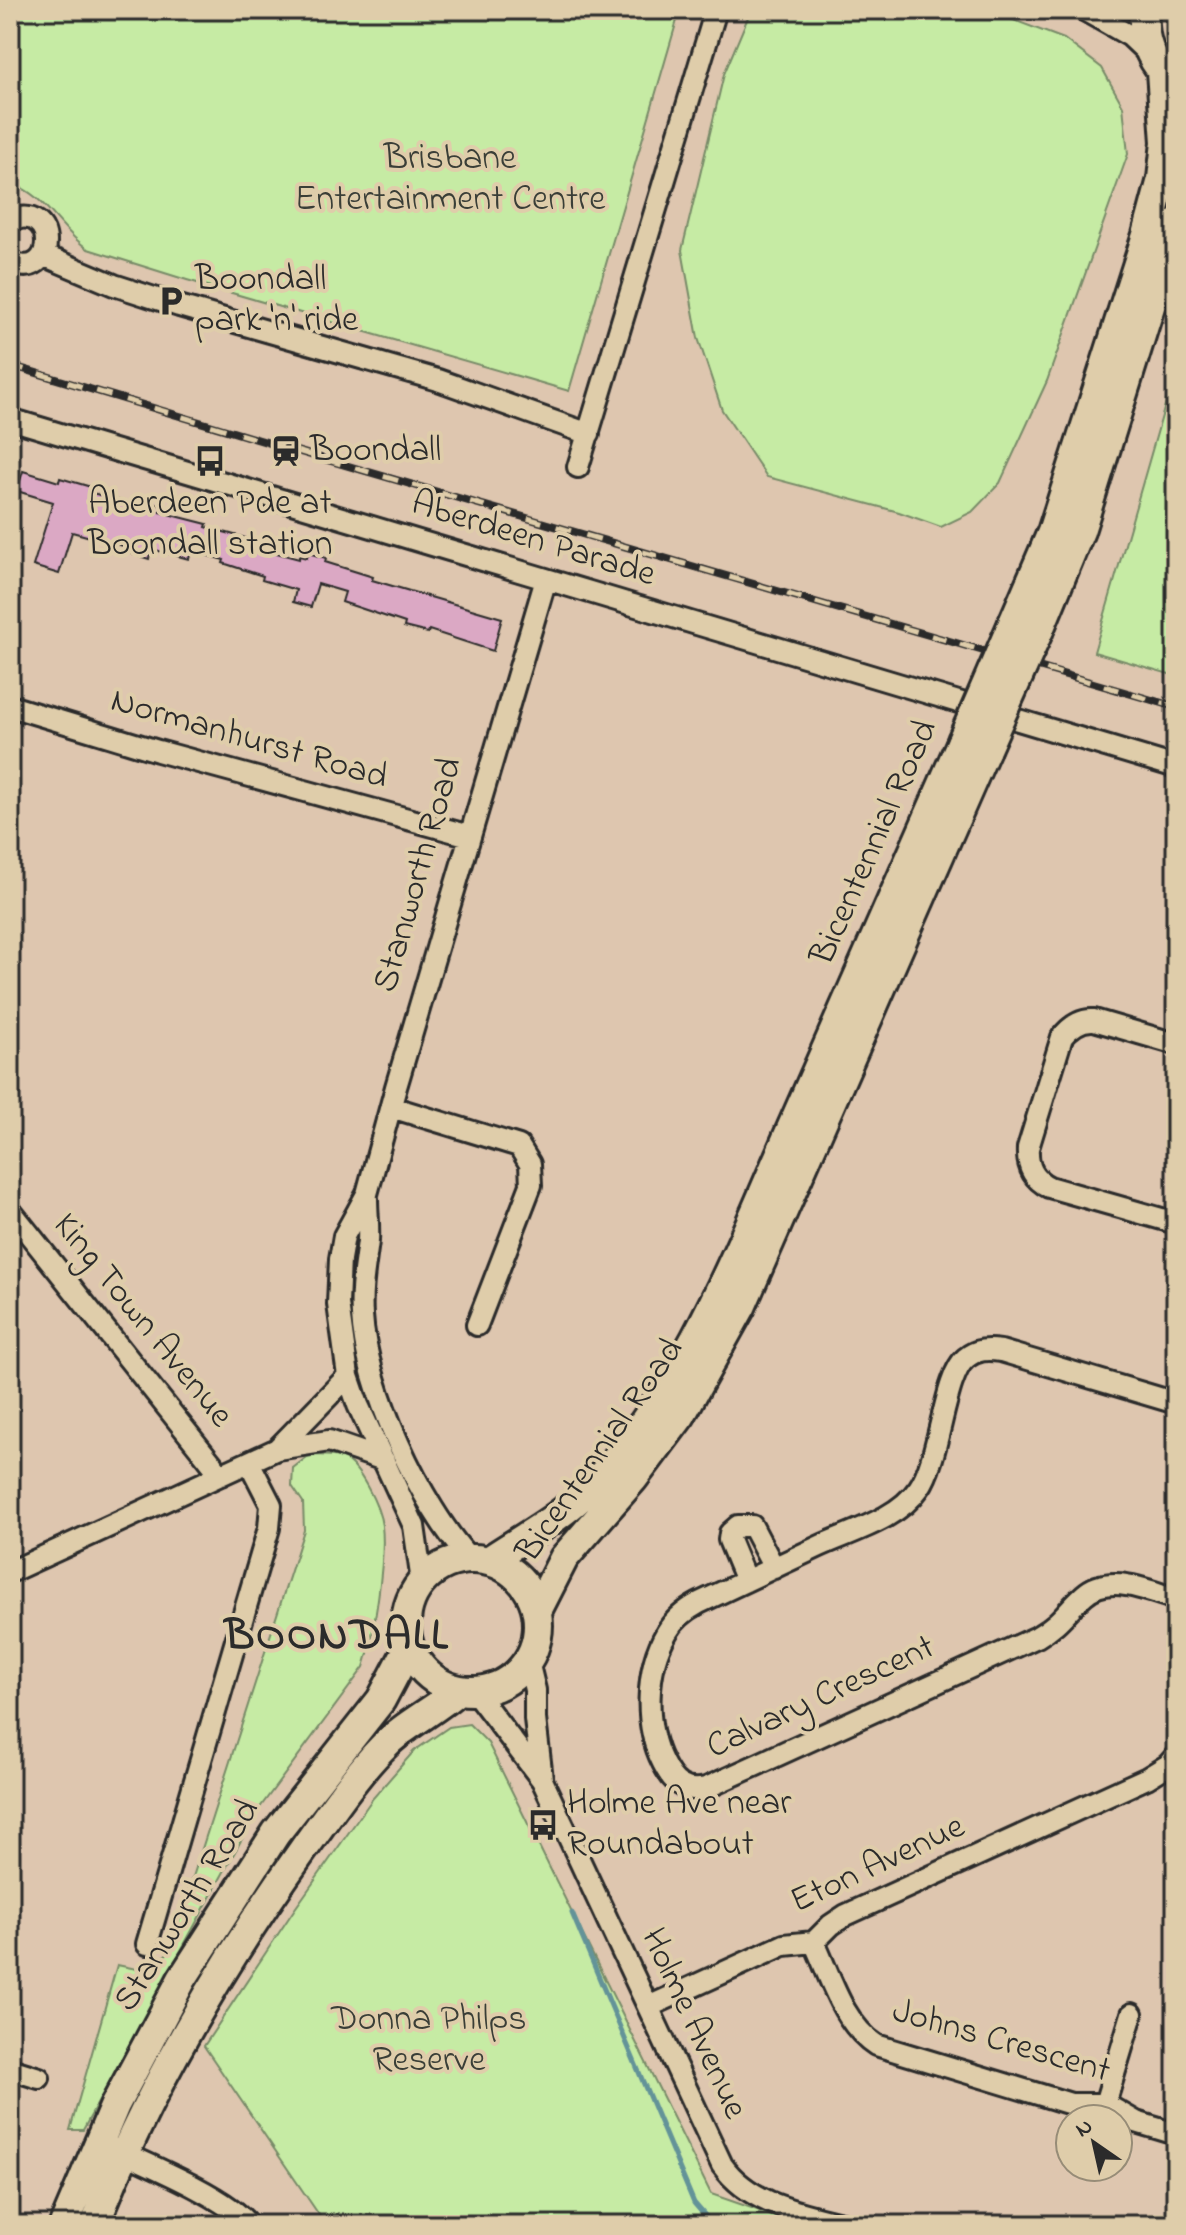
<svg xmlns="http://www.w3.org/2000/svg" width="1186" height="2235" font-family="'Indie Flower',sans-serif">
	<rect width="100%" height="100%" fill="#dec6af"/>
	<filter id="ink" filterUnits="userSpaceOnUse"><feTurbulence type="fractalNoise" baseFrequency=".0125" numOctaves="2"/><feDisplacementMap in="SourceGraphic" scale="16" xChannelSelector="R" yChannelSelector="G"/><feConvolveMatrix kernelMatrix="1 2 1 2 8 2 1 2 1" color-interpolation-filters="sRGB"/></filter>
	<g filter="url(#ink)">
		<path fill="#c6eba4" stroke="#788b68" stroke-width="2" d="M 10,10 L 680,10 L 569,391 L 187,280 L 88,249 C 57,228 47,195 10,183 Z
			M 751,10 L 987,10 L 1064,39 L 1102,68 L 1123,106 L 1128,154 L 1047,381 L 1000,483 L 972,512 L 941,527 L 899,512 L 767,477 L 722,410 L 698,338 L 682,250 L 724,74 Z
			M 1176,367 L 1176,676 L 1094,652 Z
			M 317,1455 C 325,1456 334,1455 342,1458 C 359,1464 380,1508 382,1526 C 386,1557 374,1637 364,1667 L 256,1813 L 83,2130 L 70,2130 L 117,1965 L 146,1971 L 169,1952 L 304,1530 L 303,1502 L 292,1486 L 293,1468 L 307,1457 Z
			M 469,1724 L 488,1743 L 711,2194 L 801,2225 L 326,2225 L 204,2046 L 294,1910 L 373,1798 L 414,1751 L 449,1727 Z"/>
		<g fill="none" stroke-linecap="round" stroke-linejoin="round">
			<path stroke="#639398" stroke-width="5" d="M 572,1913 L 694,2203 L 713,2225"/>
		</g>
		<path fill="#dba8c4" stroke="#2b2b2b" stroke-width="2" d="M 23,471 L 59,482 L 60,478 L 91,487 L 89,492 L 142,507 L 144,501 L 162,506 L 160,512 L 207,524 L 206,527 L 245,538 L 243,544 L 299,559 L 299,556 L 307,558 L 308,553 L 326,558 L 325,562 L 373,577 L 372,580 L 502,618 L 493,651 L 429,630 L 428,633 L 404,627 L 405,623 L 342,602 L 345,592 L 318,584 L 311,607 L 293,602 L 296,590 L 262,580 L 263,576 L 223,563 L 224,560 L 191,551 L 189,559 L 155,550 L 154,553 L 150,552 L 149,559 L 130,553 L 131,548 L 72,532 L 59,574 L 33,566 L 53,502 L 17,491 Z"/>
		<g fill="none" stroke-linecap="round" stroke-linejoin="round">
			<defs>
				<path id="minor" d="M 1084,10 L 1130,36 L 1151,56
					M 10,221 C 58,200 58,284 10,262
					M 43,255 L 114,285 L 179,306 L 438,380 L 589,434
					M 10,419 L 1176,767
					M 578,467 L 716,10
					M 10,706 L 158,751 L 470,836
					M 1176,1044 L 1094,1020 C 1081,1019 1070,1027 1062,1037 L 1028,1148 C 1027,1166 1033,1179 1049,1187 L 1176,1223
					M 391,1107 L 519,1146 L 530,1164 L 531,1185 L 477,1325
					M 367,1198 C 367,1212 369,1227 368,1241 C 365,1266 360,1289 362,1315 C 366,1388 420,1505 470,1559
					M 10,1210 L 221,1475
					M 1176,1403 L 1001,1351 C 988,1349 977,1349 966,1358 C 944,1375 940,1459 919,1488 C 898,1519 853,1531 820,1546 C 780,1565 739,1584 699,1603 C 686,1610 675,1618 667,1632 C 645,1669 644,1726 663,1763 C 673,1783 684,1793 706,1788 L 1037,1637 C 1061,1623 1065,1612 1084,1595 C 1109,1572 1148,1591 1176,1599
					M 277,1449 L 348,1376
					M 10,1572 L 277,1449 L 329,1441 L 384,1460
					M 746,1581 L 729,1540 L 730,1533 L 738,1526 L 752,1526 L 774,1568
					M 422,1582 L 414,1526 L 358,1405 L 348,1376 L 338,1304 L 340,1259 L 344,1236 L 367,1194 L 396,1087 L 546,579
					M 528,1661 L 535,1690 L 535,1719 L 542,1779
					M 475,1692 L 542,1780 L 722,2165 C 751,2206 803,2213 849,2225
					M 814,1942 C 830,1976 843,2024 876,2045 L 1071,2104 L 1105,2104 L 1136,2122 L 1176,2134
					M 147,1944 L 269,1528 L 271,1505 L 249,1462
					M 648,2007 L 784,1945 L 814,1942 L 831,1925 L 846,1915 L 1147,1778 L 1168,1765 L 1176,1756
					M 10,2069 L 39,2078
					M 1105,2104 L 1132,2014
					M 112,2148 C 143,2162 231,2199 248,2225"/>
				<path id="secondary" d="M 1144,10 C 1142,39 1150,62 1172,81
					M 1013,623 L 1052,532 L 1147,235 L 1162,179 L 1166,142 L 1161,71
					M 1039,630 L 1080,531 L 1176,223
					M406 1625a66 66 0 1 1 132 0a66 66 0 1 1-132 0Z
					M 488,1561 C 524,1537 561,1518 591,1487 C 687,1386 736,1255 791,1129 C 848,1000 905,871 962,741
					M 537,1611 L 564,1558 L 633,1479 L 681,1415 L 741,1307 L 986,749
					M 64,2225 L 115,2105 L 182,1979 L 276,1833 L 381,1700 L 409,1647
					M 95,2225 C 143,2097 224,1961 303,1850 C 328,1816 352,1779 381,1749 C 403,1725 433,1712 458,1690"/>
			</defs>
			<use href="#minor" stroke="#2b2b2b" stroke-width="26"/>
			<use href="#secondary" stroke="#2b2b2b" stroke-width="34"/>
			<use href="#minor" stroke="#dfcdaa" stroke-width="20"/>
			<use href="#secondary" stroke="#dfcdaa" stroke-width="28"/>
			<defs>
				<path id="rail" d="M 10,365 L 283,447 L 1176,707"/>
			</defs>
			<use href="#rail" stroke="#2b2b2b" stroke-width="8"/>
			<use href="#rail" stroke="#dfcdaa" stroke-width="5" stroke-dasharray="15" stroke-linecap="butt"/>
			<defs>
				<path id="secondary-bridge" d="M 962,741 L 1013,623
					M 986,749 L 1039,630"/>
			</defs>
			<use href="#secondary-bridge" stroke="#2b2b2b" stroke-width="34" stroke-linecap="butt"/>
			<use href="#secondary-bridge" stroke="#dfcdaa" stroke-width="28"/>
		</g>
	</g>
	<defs>
		<symbol id="parking-bare" viewBox="-9 -9 18 18"><path d="M-3.5-5.5H1a3.5 3.5 0 0 1 0 7H-1V5.5H-3.5ZM-1-3.4V-.6H.8a1.4 1.4 0 0 0 0-2.8Z" fill="#2b2b2b" stroke="#dfcdaa" stroke-width="2.5" paint-order="stroke"/></symbol>
		<symbol id="station-bare" viewBox="-9 -9 18 18"><path d="M-3-6H3Q5-6 5-4V2Q5 4 3 4L4.5 6H3L1.5 4h-3L-3 6H-4.5L-3 4Q-5 4-5 2V-4Q-5-6-3-6ZM-3.5-4v3h7v-3ZM-3.5 1v1.5H-2V1ZM2 1v1.5H3.5V1Z" fill="#2b2b2b" stroke="#dfcdaa" stroke-width="2.5" paint-order="stroke"/></symbol>
		<symbol id="bus-bare" viewBox="-9 -9 18 18"><path d="M-5-6H5V4H4V6H2V4H-2V6H-4V4H-5ZM-3.5-4V0h7V-4ZM-3.5 1.2v1.5H-2V1.2ZM2 1.2v1.5H3.5V1.2Z" fill="#2b2b2b" stroke="#dfcdaa" stroke-width="2.5" paint-order="stroke"/></symbol>
	</defs>
	<g fill-rule="evenodd">
		<use href="#parking-bare" x="149" y="279" width="44" height="44"/>
		<use href="#station-bare" x="264" y="429" width="44" height="44"/>
		<use href="#bus-bare" x="188" y="439" width="44" height="44"/>
		<use href="#bus-bare" x="521" y="1803" width="44" height="44"/>
	</g>
	<g text-anchor="middle" dominant-baseline="central" stroke-width="8" stroke-linejoin="round" paint-order="stroke">
		<g font-size="36" fill="#3a3e37" stroke="#dfcdaa">
			<text x="450" y="159">Brisbane<tspan x="450" dy="41">Entertainment Centre</tspan></text>
			<text x="429" y="2020">Donna Philps<tspan x="429" dy="41">Reserve</tspan></text>
		</g>
		<g font-size="36" fill="#2b2b2b" stroke="#dfcdaa" text-anchor="start">
			<text x="195" y="280">Boondall<tspan x="195" dy="41">park 'n' ride</tspan></text>
			<text x="310" y="451">Boondall</text>
			<text x="210" y="504" text-anchor="middle">Aberdeen Pde at<tspan x="210" dy="41">Boondall station</tspan></text>
			<text x="567" y="1804">Holme Ave near<tspan x="567" dy="41">Roundabout</tspan></text>
		</g>
		<g font-size="36" fill="#2b2b2b" stroke="#dfcdaa">
			<text transform="translate(533 540) rotate(17)">Aberdeen Parade</text>
			<text transform="translate(249 740) rotate(16)">Normanhurst Road</text>
			<text transform="translate(875 843) rotate(-66)">Bicentennial Road</text>
			<text transform="translate(419 875) rotate(-74)">Stanworth Road</text>
			<text transform="translate(142 1321) rotate(51)">King Town Avenue</text>
			<text transform="translate(601 1451) rotate(-55)">Bicentennial Road</text>
			<text transform="translate(821 1698) rotate(-25)">Calvary Crescent</text>
			<text transform="translate(878 1865) rotate(-25)">Eton Avenue</text>
			<text transform="translate(188 1906) rotate(-58)">Stanworth Road</text>
			<text transform="translate(693 2024) rotate(65)">Holme Avenue</text>
			<text transform="translate(1001 2042) rotate(16)">Johns Crescent</text>
		</g>
		<g font-size="44" font-weight="bold" letter-spacing="2" fill="#2b2b2b" stroke="#dfcdaa">
			<text x="337" y="1637">BOONDALL</text>
		</g>
	</g>
	<rect width="1186" height="2235" fill="none" stroke="#dfcdaa" stroke-width="40"/>
	<rect x="20" y="20" width="1146" height="2195" fill="none" stroke="#2b2b2b" stroke-width="3" filter="url(#ink)"/>
	<g transform="translate(1094 2143) rotate(326)"><circle r="38" fill="#dfcdaa" stroke="#978c77" stroke-width="2"/>
	<path d="M0-6L14 30L0 20L-14 30Z" fill="#2b2b2b"/>
	<text y="-12" font-size="22" font-weight="bold" text-anchor="middle" fill="#2b2b2b">N</text>
	</g>
</svg>
